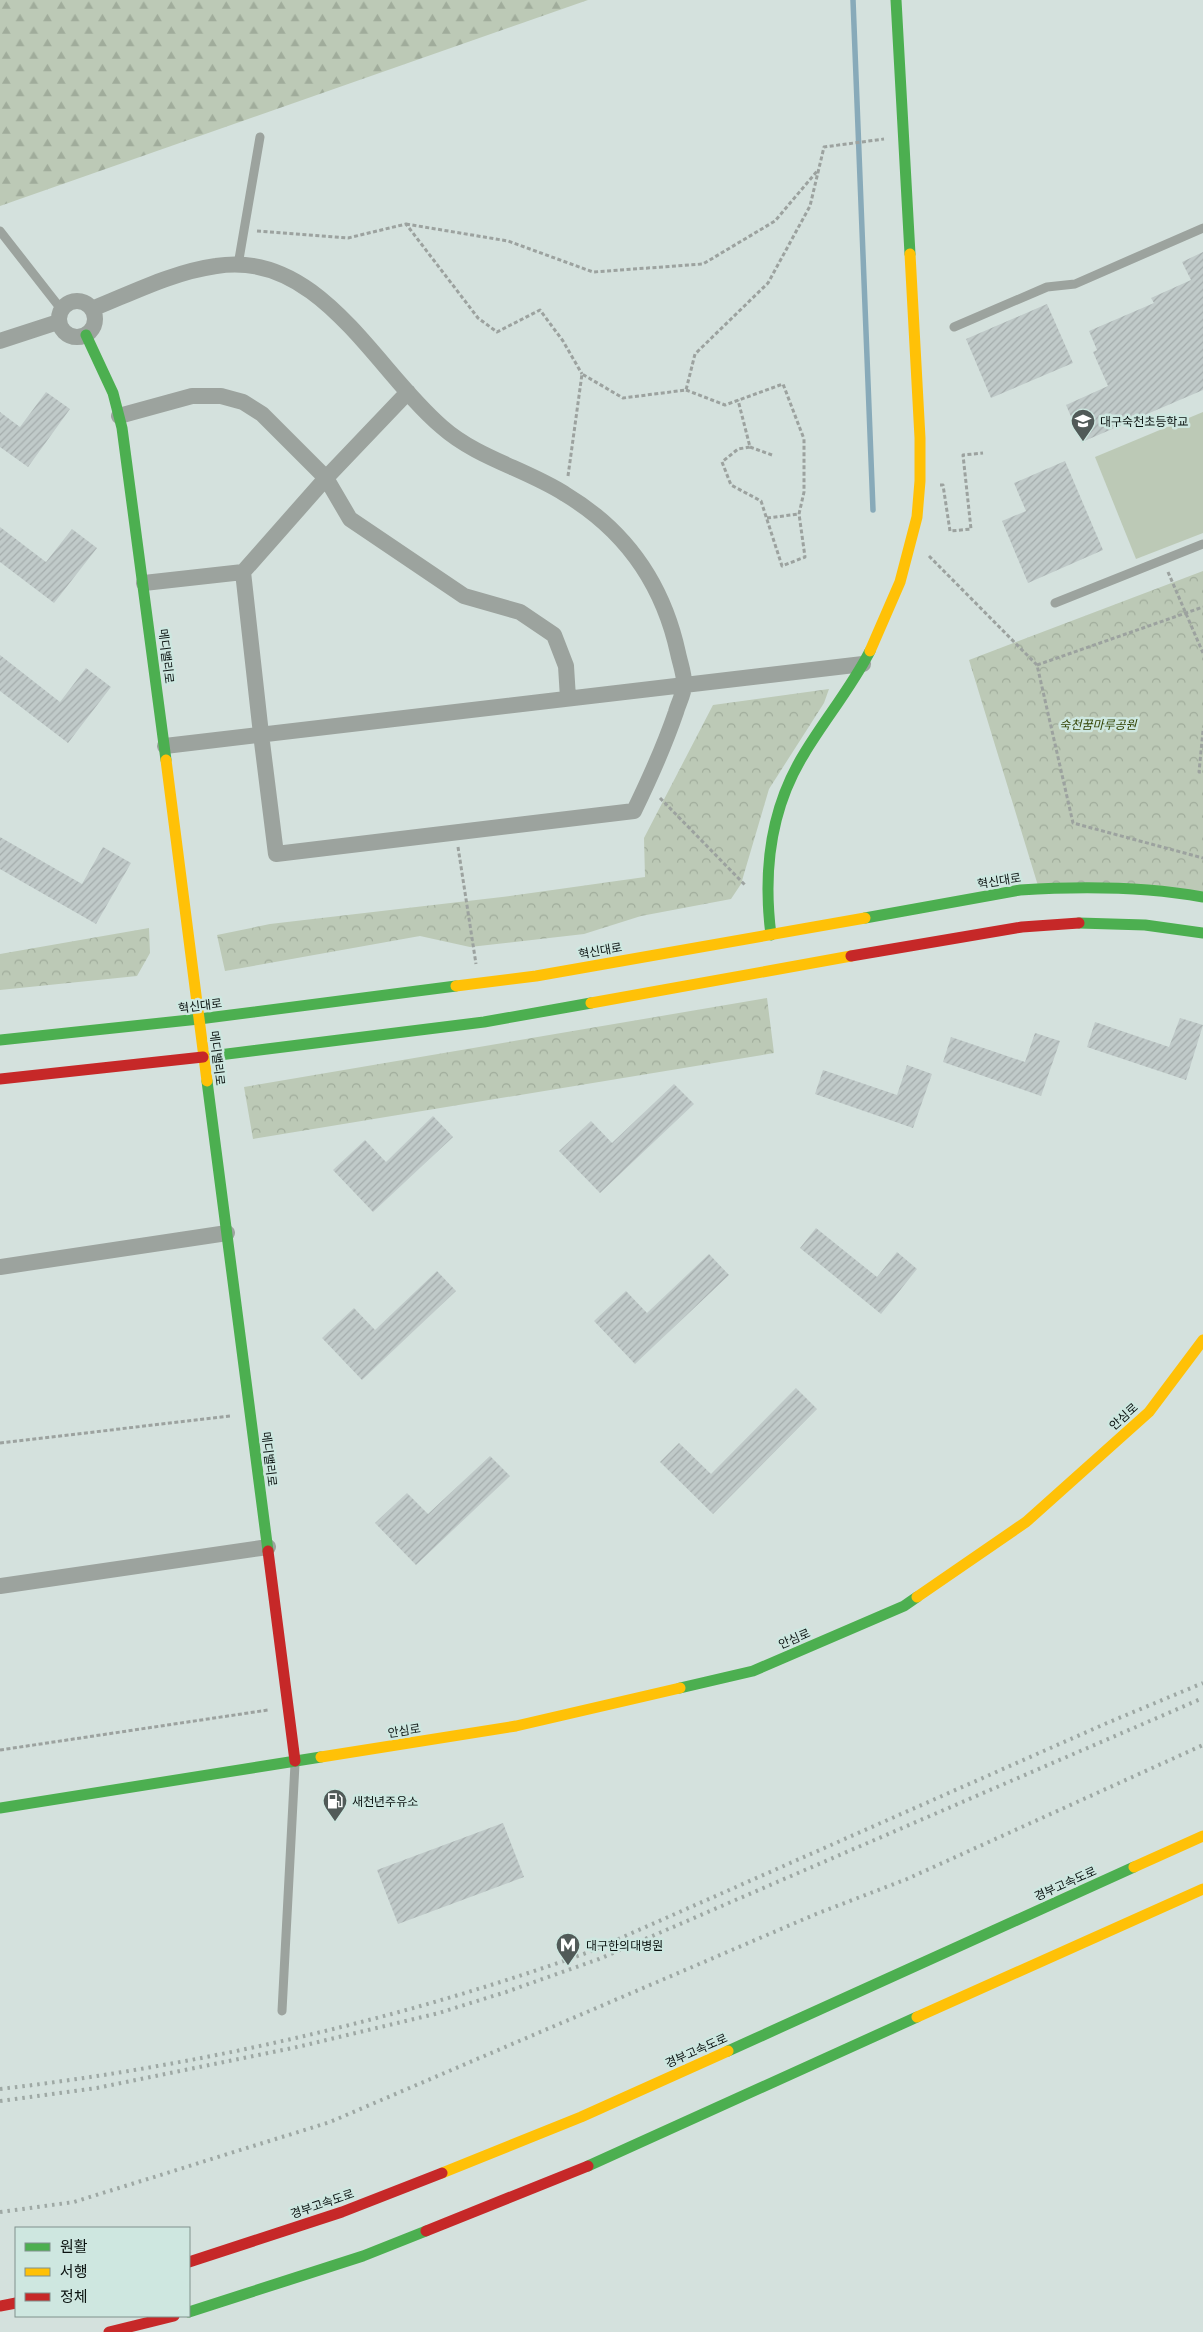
<svg xmlns="http://www.w3.org/2000/svg" width="1203" height="2332" font-family="Literata,'Noto Sans KR',serif">
	<defs>
		<pattern id="forest-firs" width="22" height="20" patternUnits="userSpaceOnUse" patternTransform="scale(1.25)"><rect width="22" height="20" fill="#bcc9b6"/><path d="M5 1l3.5 6h-7zM16 11l3.5 6h-7z" fill="#a0ac9b"/></pattern>
		<pattern id="park-crowns" width="20" height="18" patternUnits="userSpaceOnUse" patternTransform="scale(1.25)"><rect width="20" height="18" fill="#bcc9b6"/><path d="M2 6a3 3 0 1 1 6 0M12 15a3 3 0 1 1 6 0" fill="none" stroke="#a0ac9b"/></pattern>
		<pattern id="building-hatch" width="6" height="6" patternUnits="userSpaceOnUse" patternTransform="scale(1.25)"><rect width="6" height="6" fill="#c0cac9"/><path d="M-1 1l2-2M0 6l6-6M5 7l2-2" fill="none" stroke="#a4acac"/></pattern>
	</defs>
	<rect width="100%" height="100%" fill="#d4e1dd"/>
	<path fill="url(#forest-firs)" d="M 0,0 L 588,0 L 0,206 Z"/>
	<path fill="url(#park-crowns)" d="M 1203,571 L 1203,897 L 1039,889 L 969,660 Z
		M 829,689 L 824,703 L 769,789 L 741,884 L 731,899 L 641,916 L 584,934 L 470,947 L 420,936 L 225,971 L 217,935 L 270,924 L 502,897 L 645,877 L 644,838 L 713,705 Z
		M 149,928 L 150,953 L 137,976 L 0,990 L 0,954 Z
		M 767,998 L 774,1053 L 253,1139 L 244,1087 Z"/>
	<path fill="#bcc9b6" d="M 1203,412 L 1203,533 L 1136,559 L 1095,457 Z"/>
	<g fill="none" stroke-linecap="round" stroke-linejoin="round">
		<path stroke="#88aab9" stroke-width="5.5" d="M 853,0 L 873,510"/>
	</g>
	<path fill="url(#building-hatch)" d="M 1203,252 L 1203,390 L 1082,442 L 1066,405 L 1108,386 L 1093,352 L 1097,350 L 1089,331 L 1154,303 L 1151,298 L 1191,280 L 1182,262 Z
		M 1047,304 L 1073,363 L 991,398 L 966,339 Z
		M 46,392 L 70,409 L 28,467 L 0,447 L 0,412 L 20,427 Z
		M 1065,461 L 1103,550 L 1028,583 L 1002,521 L 1026,511 L 1014,483 Z
		M 0,527 L 46,562 L 72,529 L 97,548 L 54,603 L 0,562 Z
		M 0,655 L 60,702 L 86,668 L 111,687 L 68,743 L 0,691 Z
		M 0,837 L 82,884 L 103,847 L 131,863 L 96,924 L 0,869 Z
		M 1180,1018 L 1203,1025 L 1186,1080 L 1087,1047 L 1095,1022 L 1169,1047 Z
		M 1035,1033 L 1060,1041 L 1041,1096 L 943,1062 L 951,1037 L 1025,1062 Z
		M 907,1065 L 932,1074 L 913,1128 L 815,1094 L 823,1070 L 897,1095 Z
		M 674,1084 L 694,1104 L 600,1193 L 559,1151 L 591,1121 L 612,1143 Z
		M 433,1116 L 453,1137 L 373,1212 L 333,1170 L 365,1140 L 386,1162 Z
		M 816,1228 L 877,1277 L 897,1252 L 917,1269 L 881,1314 L 800,1248 Z
		M 709,1254 L 729,1275 L 635,1364 L 594,1321 L 626,1291 L 647,1313 Z
		M 437,1271 L 456,1291 L 362,1380 L 322,1338 L 354,1308 L 375,1330 Z
		M 796,1388 L 817,1409 L 713,1514 L 660,1462 L 679,1443 L 711,1474 Z
		M 490,1456 L 510,1476 L 416,1565 L 375,1523 L 407,1493 L 428,1514 Z
		M 503,1823 L 524,1877 L 398,1924 L 377,1870 Z"/>
	<g fill="none" stroke-linecap="round" stroke-linejoin="round">
		<path stroke="#9ca29f" stroke-width="3" stroke-dasharray="4 2.5" stroke-linecap="butt" d="M 406,224 L 508,241 L 593,272 L 703,264 L 775,221 L 818,170
			M 257,231 L 348,238 L 406,224 L 478,318 L 497,332 L 540,310 L 563,341 L 582,374
			M 686,390 L 725,405 L 783,384 L 804,439 L 804,492 L 799,514 L 805,557 L 782,566 L 761,501 L 731,485 L 722,462 L 738,449 L 750,447 L 738,400
			M 750,447 L 772,455
			M 568,476 L 582,374 L 623,398 L 686,390 L 695,354 L 768,283 L 810,206 L 824,147 L 884,139
			M 940,485 L 943,485 L 950,531 L 971,529 L 963,455 L 983,453
			M 767,518 L 799,514
			M 929,556 L 1037,665 L 1073,823 L 1203,858
			M 1168,572 L 1203,653
			M 1037,665 L 1203,607
			M 1203,731 L 1199,772 L 1203,772
			M 660,798 L 746,886
			M 458,847 L 476,964
			M 0,1443 L 230,1416
			M 0,1750 L 268,1710"/>
		<path stroke="#9ca39e" stroke-width="9" d="M 0,231 L 61,309
			M 238,265 L 260,137
			M 954,327 L 1047,287 L 1075,284 L 1203,228
			M 1055,603 L 1203,544
			M 282,2011 L 295,1764"/>
		<path stroke="#9ca39e" stroke-width="16" d="M59 319a18 18 0 1 1 36 0a18 18 0 1 1-36 0Z
			M 92,309 C 132,293 173,272 216,266 C 319,249 375,370 442,427 C 477,458 526,469 565,494 C 625,530 663,584 678,653 C 680,663 685,676 684,685 C 684,694 678,704 676,712 C 664,747 650,778 634,811 L 276,854 L 261,734 L 243,572
			M 0,341 L 58,322
			M 119,416 L 192,396 L 221,396 L 243,402 L 262,414 L 326,478 L 350,519 L 464,596 L 520,612 L 554,635 L 566,666 L 568,698
			M 144,583 L 243,572 L 326,478 L 408,392
			M 165,746 L 863,664
			M 0,1267 L 227,1233
			M 0,1586 L 268,1547"/>
		<path stroke="#4caf50" stroke-width="11" d="M 896,0 L 910,254
			M 86,335 L 113,393 L 122,428 L 166,760
			M 865,918 L 1020,890 C 1082,886 1142,886 1203,897
			M 1079,923 L 1145,925 L 1203,933
			M 771,935 C 763,872 770,809 804,754 C 825,719 851,688 870,651
			M 0,1040 L 199,1019 L 456,986
			M 203,1057 L 484,1022 L 591,1003
			M 207,1081 L 268,1551
			M 680,1688 L 753,1671 L 904,1606 L 917,1597
			M 0,1808 L 321,1757
			M 728,2051 L 1134,1867
			M 588,2166 L 917,2017
			M 189,2312 L 363,2256 L 426,2231"/>
		<path stroke="#ffc107" stroke-width="11" d="M 870,651 L 900,582 L 917,517 L 920,481 L 920,438 L 910,254
			M 166,760 L 207,1081
			M 456,986 L 536,976 L 865,918
			M 591,1003 L 851,956
			M 917,1597 L 1026,1522 L 1149,1412 L 1203,1340
			M 321,1757 L 516,1726 L 680,1688
			M 1134,1867 L 1203,1836
			M 917,2017 L 1203,1889
			M 442,2173 L 581,2117 L 728,2051"/>
		<path stroke="#c62828" stroke-width="11" d="M 851,956 L 1022,927 L 1079,923
			M 0,1079 L 203,1057
			M 268,1551 L 295,1761
			M 426,2231 L 588,2166
			M 189,2262 L 342,2212 L 442,2173
			M 0,2306 L 16,2303
			M 109,2332 L 174,2316"/>
		<path stroke="#9ea8a4" stroke-width="4" stroke-dasharray="2.5 5" stroke-linecap="butt" d="M 0,2089 C 199,2066 400,2020 589,1952 L 1107,1723 L 1203,1683
			M 0,2101 L 97,2088 L 293,2048 L 439,2013 L 506,1992 L 599,1959 L 1203,1698
			M 0,2212 L 74,2202 L 330,2122 L 816,1914 L 907,1879 L 1203,1745"/>
	</g>
	<defs>
		<symbol id="school-pin" viewBox="-11 -11 22 30"><path d="M0 17L-7.5 6A9.5 9.5 0 1 1 7.5 6Z" fill="#515a58" stroke="#cee7e0"/><path d="M0-5L7-2L0 1L-7-2ZM-4 1L0 2.5L4 1V4Q0 6-4 4Z" fill="#fff"/></symbol>
		<symbol id="fuel-pin" viewBox="-11 -11 22 30"><path d="M0 17L-7.5 6A9.5 9.5 0 1 1 7.5 6Z" fill="#515a58" stroke="#cee7e0"/><path d="M-5.5-6h7V0h2V4h1.3V-2.5L3-4.5l.8-.8L6-3V5H2.5V1h-1V6h-7ZM-4.2-4.7v3.2H.2V-4.7Z" fill="#fff"/></symbol>
		<symbol id="metro-pin" viewBox="-11 -11 22 30"><path d="M0 17L-7.5 6A9.5 9.5 0 1 1 7.5 6Z" fill="#515a58" stroke="#cee7e0"/><path d="M-5.5 5V-5H-3L0 0L3-5H5.5V5H3V-.5L0 4L-3-.5V5Z" fill="#fff"/></symbol>
	</defs>
	<g fill-rule="evenodd">
		<use href="#school-pin" x="1069" y="407" width="28" height="38"/>
		<use href="#fuel-pin" x="321" y="1787" width="28" height="38"/>
		<use href="#metro-pin" x="554" y="1931" width="28" height="38"/>
	</g>
	<g text-anchor="middle" dominant-baseline="central" stroke-width="5" stroke-linejoin="round" paint-order="stroke">
		<g font-size="12" fill="#0a1210" stroke="#cee7e0" text-anchor="start">
			<text x="1100" y="421">대구숙천초등학교</text>
			<text x="352" y="1801">새천년주유소</text>
			<text x="586" y="1945">대구한의대병원</text>
		</g>
		<g font-size="12" fill="#0a1210" stroke="#cee7e0">
			<text transform="translate(167 656) rotate(83)">메디밸리로</text>
			<text transform="translate(999 880) rotate(-9)">혁신대로</text>
			<text transform="translate(600 950) rotate(-10)">혁신대로</text>
			<text transform="translate(200 1005) rotate(-7)">혁신대로</text>
			<text transform="translate(218 1058) rotate(83)">메디밸리로</text>
			<text transform="translate(1123 1416) rotate(-42)">안심로</text>
			<text transform="translate(270 1459) rotate(83)">메디밸리로</text>
			<text transform="translate(794 1638) rotate(-23)">안심로</text>
			<text transform="translate(404 1730) rotate(-9)">안심로</text>
			<text transform="translate(1065 1883) rotate(-24)">경부고속도로</text>
			<text transform="translate(696 2050) rotate(-24)">경부고속도로</text>
			<text transform="translate(322 2203) rotate(-19)">경부고속도로</text>
		</g>
		<g font-size="12" font-style="italic" fill="#314303" stroke="#cee7e0">
			<text x="1098" y="724">숙천꿈마루공원</text>
		</g>
	</g>
	<rect x="15" y="2227" width="175" height="90" fill="#cee7e0" stroke="#80928d"/>
	<rect x="25" y="2243" width="25" height="8" fill="#4caf50" stroke="#80928d"/>
	<text x="60" y="2252" font-size="15" fill="#0a1210">원활</text>
	<rect x="25" y="2268" width="25" height="8" fill="#ffc107" stroke="#80928d"/>
	<text x="60" y="2277" font-size="15" fill="#0a1210">서행</text>
	<rect x="25" y="2293" width="25" height="8" fill="#c62828" stroke="#80928d"/>
	<text x="60" y="2302" font-size="15" fill="#0a1210">정체</text>
</svg>
